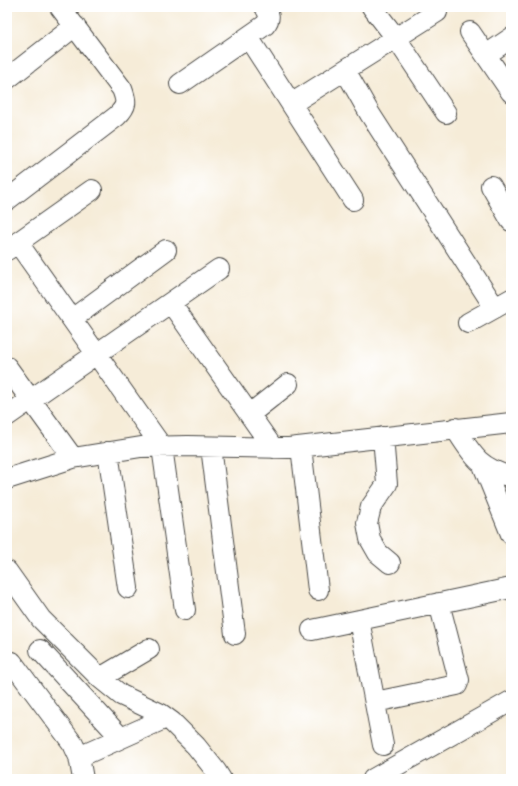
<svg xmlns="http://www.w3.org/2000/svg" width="518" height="786" font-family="'IM FELL Great Primer',serif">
	<rect width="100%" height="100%" fill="#fff"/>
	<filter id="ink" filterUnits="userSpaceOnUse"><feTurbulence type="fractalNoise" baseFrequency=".025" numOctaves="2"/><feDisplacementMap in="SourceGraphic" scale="8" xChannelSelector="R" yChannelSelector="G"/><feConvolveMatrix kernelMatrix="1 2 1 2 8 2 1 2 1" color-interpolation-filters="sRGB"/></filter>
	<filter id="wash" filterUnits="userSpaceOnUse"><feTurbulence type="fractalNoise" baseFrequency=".012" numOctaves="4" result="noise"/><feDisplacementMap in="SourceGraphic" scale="16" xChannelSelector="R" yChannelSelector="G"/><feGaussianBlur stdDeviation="0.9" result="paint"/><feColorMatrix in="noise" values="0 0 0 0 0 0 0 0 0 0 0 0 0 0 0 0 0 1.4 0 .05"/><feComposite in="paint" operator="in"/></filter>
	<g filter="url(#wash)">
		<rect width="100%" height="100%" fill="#f6ecd8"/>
	</g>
	<g filter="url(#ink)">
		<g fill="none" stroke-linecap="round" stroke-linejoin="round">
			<defs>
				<path id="minor" d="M 372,7 L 396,38 L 446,113
					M 470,32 L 511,92
					M 248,37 L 353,200
					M 486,55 L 511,38
					M 345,70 L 370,114 L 495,308
					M 7,79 L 75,26
					M 180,84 L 265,25 C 271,18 269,14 265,7
					M 291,104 L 437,12
					M 491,186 L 511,221
					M 7,200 L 117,116 C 127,106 127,102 122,89 L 60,7
					M 18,243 L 162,447 L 185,610
					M 7,250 L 92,190
					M 171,303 L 273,448
					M 72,319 L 166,250
					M 468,323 L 511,299
					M 7,367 L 73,458
					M 250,414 L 288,384
					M 7,416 L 219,269
					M 455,428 C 473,456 478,467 511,477
					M 383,437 L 387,484 L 371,507 L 367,523 L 370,539 L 378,553 L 390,563
					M 211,447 L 235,634
					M 301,447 L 318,590
					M 108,452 L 128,588
					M 483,465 L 511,534
					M 7,479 L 73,458 L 141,447 L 188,446 L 289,448 L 511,423
					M 7,571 L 41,619 L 100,678 L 121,695 L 161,714 L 172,722 L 196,746 L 216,771 L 221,779
					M 359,620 L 383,745
					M 312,630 L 511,588
					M 40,650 L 121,738
					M 12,662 L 73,744 L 79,757 L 83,779
					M 100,678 L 149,649
					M 375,702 L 457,685 L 459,680 L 439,603
					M 79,757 L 166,718
					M 373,779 L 511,701"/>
			</defs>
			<use href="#minor" stroke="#494845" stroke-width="22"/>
			<use href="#minor" stroke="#fff" stroke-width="20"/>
		</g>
	</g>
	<rect width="518" height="786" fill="none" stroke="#fff" stroke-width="24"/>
</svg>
